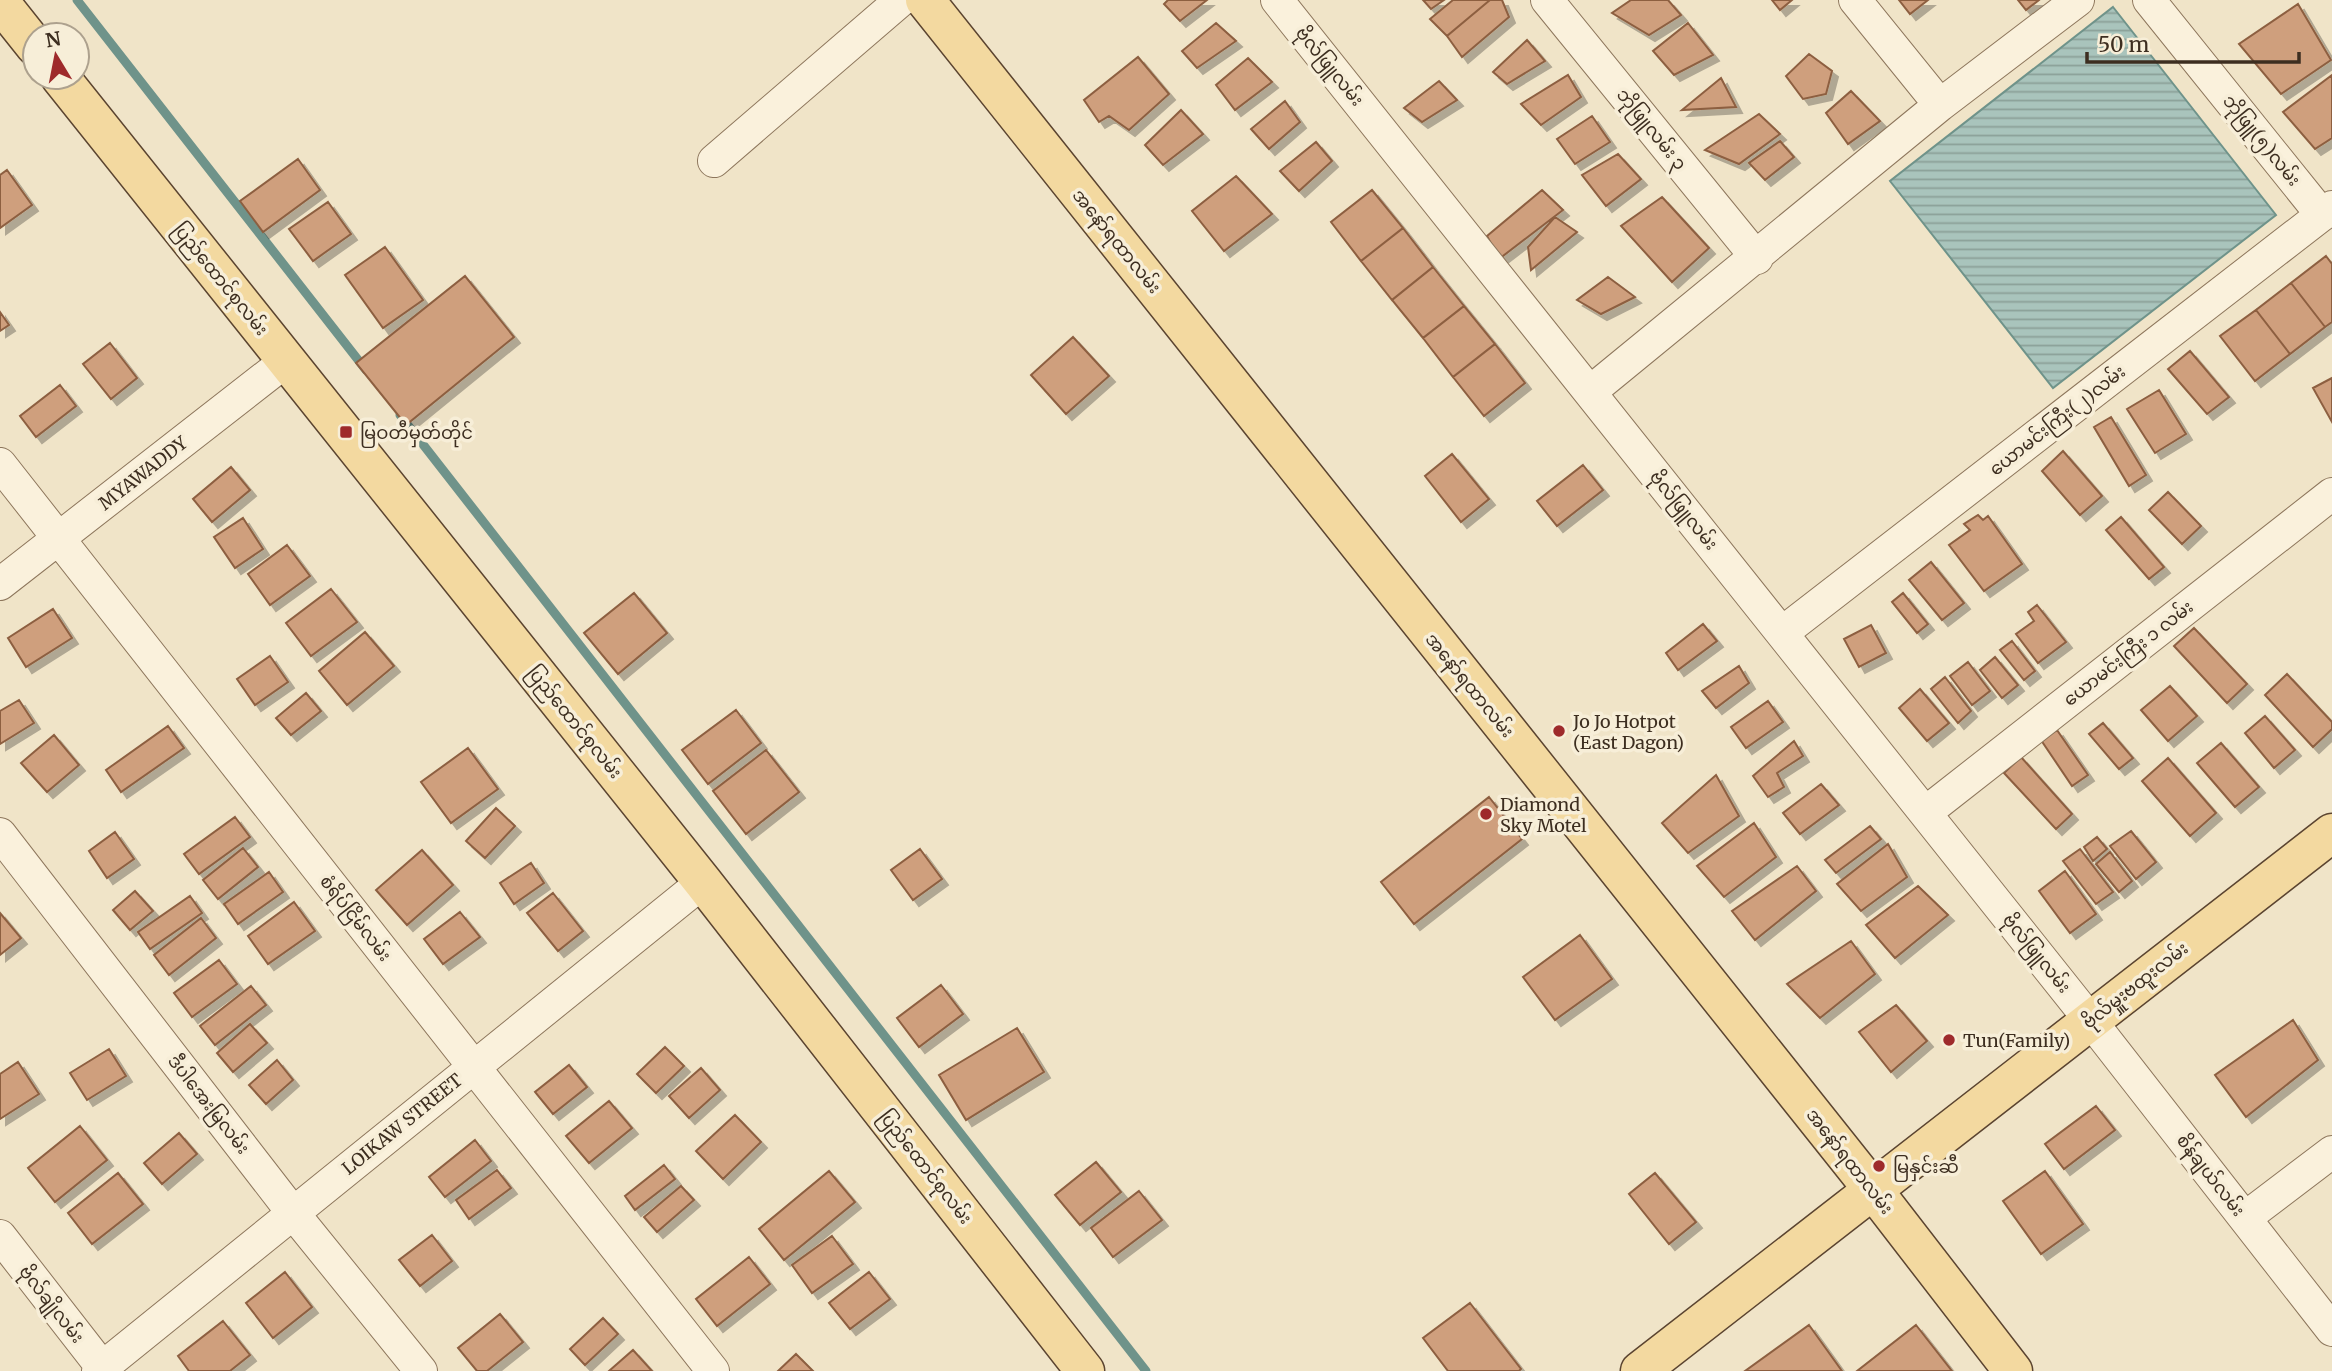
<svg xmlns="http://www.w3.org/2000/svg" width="2332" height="1371" font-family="Merriweather,'Noto Sans Myanmar',serif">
	<defs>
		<pattern id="water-rules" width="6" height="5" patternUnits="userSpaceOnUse" patternTransform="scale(1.75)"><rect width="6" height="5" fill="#a9c4bc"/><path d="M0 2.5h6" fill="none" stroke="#8ba098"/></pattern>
		<filter id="shadow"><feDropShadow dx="6" dy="6" stdDeviation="0" flood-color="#0004"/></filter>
	</defs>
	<rect width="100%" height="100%" fill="#f0e4c8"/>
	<path fill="url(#water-rules)" stroke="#6f938a" stroke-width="2" d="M 2113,7 L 2276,215 L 2053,388 L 1890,181 Z"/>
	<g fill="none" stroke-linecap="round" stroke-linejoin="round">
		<path stroke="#6f938a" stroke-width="9" d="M 77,0 L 366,370
			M 400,415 L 1146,1371"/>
	</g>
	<path fill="#cf9f7d" stroke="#8d5f41" stroke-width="2" filter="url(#shadow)" d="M 1168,0 L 1207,0 L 1180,21 L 1164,4 Z
		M 1423,0 L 1444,0 L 1431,9 Z
		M 1453,0 L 1490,0 L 1447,36 L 1430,19 Z
		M 1490,0 L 1502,0 L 1509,17 L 1462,57 L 1447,36 Z
		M 1631,0 L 1668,0 L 1681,15 L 1649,35 L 1612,13 Z
		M 1772,0 L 1792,0 L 1780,10 Z
		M 1899,0 L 1928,0 L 1910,14 Z
		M 2018,0 L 2039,0 L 2026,10 Z
		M 2298,4 L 2331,60 L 2281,94 L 2239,44 Z
		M 1216,23 L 1236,41 L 1197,68 L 1182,51 Z
		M 1688,23 L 1713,55 L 1674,75 L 1653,51 Z
		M 1527,40 L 1545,61 L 1507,84 L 1493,72 Z
		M 1809,54 L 1832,71 L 1826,94 L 1803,99 L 1786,76 Z
		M 1138,57 L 1169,94 L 1129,130 L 1109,116 L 1099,122 L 1084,100 Z
		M 1248,58 L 1272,82 L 1235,110 L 1216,85 Z
		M 1568,75 L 1581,97 L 1541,125 L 1521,104 Z
		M 2332,75 L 2332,138 L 2315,149 L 2283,112 Z
		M 1721,78 L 1736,107 L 1682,110 Z
		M 1439,81 L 1457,100 L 1422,122 L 1404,108 Z
		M 1851,91 L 1880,121 L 1848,144 L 1826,113 Z
		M 1285,101 L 1300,122 L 1269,149 L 1251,129 Z
		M 1181,110 L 1203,134 L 1163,165 L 1145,145 Z
		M 1759,114 L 1780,134 L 1739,164 L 1705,150 Z
		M 1592,116 L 1610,142 L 1575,164 L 1557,139 Z
		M 1780,141 L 1794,157 L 1765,180 L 1749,163 Z
		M 1316,142 L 1332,161 L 1299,191 L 1280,171 Z
		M 1618,154 L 1641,179 L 1606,206 L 1582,175 Z
		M 298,159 L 320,190 L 263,232 L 240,201 Z
		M 7,170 L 32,205 L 0,228 L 0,175 Z
		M 1236,176 L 1272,214 L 1224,251 L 1192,211 Z
		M 1372,190 L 1403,228 L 1361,261 L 1331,222 Z
		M 1542,190 L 1563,210 L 1499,259 L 1487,236 Z
		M 1662,197 L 1709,248 L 1672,282 L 1621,226 Z
		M 328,202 L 351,234 L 313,261 L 289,229 Z
		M 1555,217 L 1577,232 L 1531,270 L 1528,247 Z
		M 1403,228 L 1433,267 L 1392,300 L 1361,261 Z
		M 385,247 L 423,300 L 383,328 L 345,275 Z
		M 2326,256 L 2332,264 L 2332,322 L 2325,327 L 2291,283 Z
		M 1433,267 L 1464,306 L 1423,338 L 1392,300 Z
		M 465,276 L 514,337 L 406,425 L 356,363 Z
		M 1608,277 L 1635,297 L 1601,314 L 1577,300 Z
		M 2291,283 L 2325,327 L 2290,354 L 2256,310 Z
		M 1464,306 L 1495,344 L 1453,377 L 1423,338 Z
		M 2256,310 L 2290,354 L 2255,381 L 2220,336 Z
		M 0,312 L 9,325 L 0,331 Z
		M 1073,337 L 1109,376 L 1066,414 L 1031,375 Z
		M 110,343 L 137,378 L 111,399 L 83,364 Z
		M 1495,344 L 1525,383 L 1484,416 L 1453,377 Z
		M 2190,351 L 2229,397 L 2207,414 L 2168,369 Z
		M 2332,378 L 2332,422 L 2313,388 Z
		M 60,385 L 76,406 L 36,437 L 20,416 Z
		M 2159,390 L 2186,434 L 2155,453 L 2127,409 Z
		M 2111,417 L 2146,475 L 2129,486 L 2094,427 Z
		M 2063,451 L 2102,496 L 2080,515 L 2042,471 Z
		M 1452,454 L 1489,499 L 1461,522 L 1425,476 Z
		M 1583,465 L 1603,490 L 1557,526 L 1537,501 Z
		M 231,467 L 250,490 L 212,522 L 193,499 Z
		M 2168,492 L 2201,526 L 2182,544 L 2149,510 Z
		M 1978,515 L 1983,520 L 1988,516 L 2022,564 L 1984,591 L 1949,545 L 1970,530 L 1964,524 Z
		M 2121,517 L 2164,567 L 2149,579 L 2106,530 Z
		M 243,518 L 263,549 L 235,568 L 214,537 Z
		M 287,545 L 310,576 L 270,605 L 248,574 Z
		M 1931,562 L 1964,603 L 1942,620 L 1909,580 Z
		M 331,589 L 357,622 L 311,656 L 286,623 Z
		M 634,593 L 667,633 L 618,674 L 584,633 Z
		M 1903,593 L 1928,624 L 1917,633 L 1892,602 Z
		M 2037,605 L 2066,642 L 2038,663 L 2016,634 L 2034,621 L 2028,612 Z
		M 53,609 L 72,638 L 26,667 L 8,638 Z
		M 1703,624 L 1717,641 L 1678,670 L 1666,653 Z
		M 1871,625 L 1886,653 L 1859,667 L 1844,639 Z
		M 2194,628 L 2247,684 L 2227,703 L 2174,646 Z
		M 365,632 L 394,666 L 347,705 L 319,671 Z
		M 2012,641 L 2035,671 L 2024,680 L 2000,650 Z
		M 270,656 L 288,682 L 255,705 L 237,679 Z
		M 1995,657 L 2018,685 L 2002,698 L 1980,670 Z
		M 1968,662 L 1990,691 L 1972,705 L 1950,676 Z
		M 1739,666 L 1749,683 L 1716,708 L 1702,691 Z
		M 2287,674 L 2332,722 L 2332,729 L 2313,747 L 2265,695 Z
		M 1945,677 L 1971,711 L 1958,723 L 1931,689 Z
		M 2170,686 L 2197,716 L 2168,741 L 2141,710 Z
		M 1920,689 L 1949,723 L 1927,741 L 1899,708 Z
		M 306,693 L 321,711 L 291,735 L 276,718 Z
		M 19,700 L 34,723 L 0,744 L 0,711 Z
		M 1768,701 L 1783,722 L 1746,748 L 1731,727 Z
		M 736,710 L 761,743 L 708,784 L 682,750 Z
		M 2265,716 L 2295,750 L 2274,768 L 2245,733 Z
		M 2103,723 L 2133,758 L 2119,769 L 2089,734 Z
		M 168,726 L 184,748 L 121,792 L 106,770 Z
		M 2057,730 L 2088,775 L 2072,786 L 2041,740 Z
		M 54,735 L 79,765 L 47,792 L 21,763 Z
		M 1794,741 L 1803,756 L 1777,773 L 1784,787 L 1768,797 L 1753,776 Z
		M 2221,743 L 2259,787 L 2235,807 L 2197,763 Z
		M 468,748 L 498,789 L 451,823 L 421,782 Z
		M 766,750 L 799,792 L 746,834 L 713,791 Z
		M 2021,757 L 2072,814 L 2056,829 L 2004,773 Z
		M 2168,758 L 2216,813 L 2190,836 L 2142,781 Z
		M 1716,775 L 1739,816 L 1688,853 L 1662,823 Z
		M 1821,784 L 1839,805 L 1800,834 L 1783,813 Z
		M 1489,797 L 1522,839 L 1414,924 L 1381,882 Z
		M 496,808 L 515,826 L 485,858 L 466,841 Z
		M 235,817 L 250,837 L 199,874 L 184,854 Z
		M 1754,823 L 1776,857 L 1724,897 L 1697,866 Z
		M 1870,826 L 1881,839 L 1836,873 L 1825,860 Z
		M 2131,831 L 2156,862 L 2136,879 L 2110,846 Z
		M 115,832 L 134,859 L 107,878 L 89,851 Z
		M 2097,837 L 2107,849 L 2093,861 L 2084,847 Z
		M 1888,844 L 1907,877 L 1861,911 L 1837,884 Z
		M 243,848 L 258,867 L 218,899 L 203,880 Z
		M 920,849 L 942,879 L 913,900 L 891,870 Z
		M 2080,849 L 2113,892 L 2096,904 L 2063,861 Z
		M 422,850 L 453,885 L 407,925 L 376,890 Z
		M 2110,852 L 2132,881 L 2119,892 L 2096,864 Z
		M 531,863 L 544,883 L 514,904 L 500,883 Z
		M 1797,866 L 1816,891 L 1755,940 L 1732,911 Z
		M 2065,871 L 2096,914 L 2070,933 L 2039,891 Z
		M 269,872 L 283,892 L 238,924 L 224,904 Z
		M 1918,886 L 1948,915 L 1895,958 L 1866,925 Z
		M 135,891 L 153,911 L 130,930 L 113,910 Z
		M 553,893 L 583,931 L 558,951 L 527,913 Z
		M 190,896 L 202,913 L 150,949 L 138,932 Z
		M 294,902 L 315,931 L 268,964 L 248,936 Z
		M 460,912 L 480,937 L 443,964 L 424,939 Z
		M 0,913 L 21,938 L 0,955 Z
		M 201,918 L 216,938 L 169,975 L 154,955 Z
		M 1580,935 L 1612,979 L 1555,1020 L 1523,977 Z
		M 1851,941 L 1875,974 L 1820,1018 L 1787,984 Z
		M 219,960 L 237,984 L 192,1017 L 174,993 Z
		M 941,985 L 963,1014 L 919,1047 L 897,1018 Z
		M 251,986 L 266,1005 L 215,1045 L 200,1026 Z
		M 1896,1005 L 1927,1041 L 1891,1072 L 1859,1032 Z
		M 2293,1020 L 2318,1060 L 2246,1117 L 2215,1075 Z
		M 250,1024 L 267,1043 L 233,1072 L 217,1053 Z
		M 1017,1028 L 1044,1072 L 966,1120 L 939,1075 Z
		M 665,1047 L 684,1066 L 656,1093 L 637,1074 Z
		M 109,1049 L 126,1076 L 87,1100 L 70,1073 Z
		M 277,1060 L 293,1080 L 266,1104 L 249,1085 Z
		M 18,1062 L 39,1094 L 0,1119 L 0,1074 Z
		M 569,1065 L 587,1087 L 553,1114 L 535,1092 Z
		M 701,1068 L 720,1090 L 689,1118 L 669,1096 Z
		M 609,1101 L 632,1128 L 589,1163 L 566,1136 Z
		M 2096,1106 L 2115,1130 L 2064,1169 L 2045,1144 Z
		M 735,1115 L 761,1142 L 723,1179 L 696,1151 Z
		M 80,1126 L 107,1160 L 55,1202 L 28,1168 Z
		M 179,1133 L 197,1154 L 162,1184 L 144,1163 Z
		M 475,1140 L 491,1161 L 445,1197 L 429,1177 Z
		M 1096,1162 L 1121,1192 L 1080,1225 L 1055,1195 Z
		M 664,1165 L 675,1179 L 635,1210 L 625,1196 Z
		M 497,1170 L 511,1188 L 469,1219 L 456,1200 Z
		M 829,1171 L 855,1202 L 784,1260 L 759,1229 Z
		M 2045,1171 L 2083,1224 L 2041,1254 L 2003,1201 Z
		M 118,1173 L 143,1204 L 92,1244 L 68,1213 Z
		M 1655,1173 L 1696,1222 L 1669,1244 L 1629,1194 Z
		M 681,1186 L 694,1200 L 657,1232 L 644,1217 Z
		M 1139,1191 L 1162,1220 L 1113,1257 L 1091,1228 Z
		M 432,1235 L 452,1261 L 420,1286 L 399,1260 Z
		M 832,1236 L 853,1264 L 812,1293 L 792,1265 Z
		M 749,1257 L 770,1284 L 717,1326 L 696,1299 Z
		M 285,1272 L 312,1307 L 273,1338 L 246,1303 Z
		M 869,1272 L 890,1299 L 850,1329 L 829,1303 Z
		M 1470,1303 L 1521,1369 L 1519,1371 L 1448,1371 L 1423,1338 Z
		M 500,1314 L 523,1342 L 487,1371 L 477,1371 L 458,1348 Z
		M 603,1318 L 618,1334 L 585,1365 L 570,1349 Z
		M 223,1321 L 250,1355 L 230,1371 L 189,1371 L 178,1356 Z
		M 1809,1325 L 1842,1371 L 1745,1371 Z
		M 1916,1325 L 1952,1371 L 1857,1371 Z
		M 633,1350 L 652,1371 L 609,1371 Z
		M 796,1354 L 813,1371 L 778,1371 Z"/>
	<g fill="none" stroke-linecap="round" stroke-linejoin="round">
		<defs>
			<path id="minor" d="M 1277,0 L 2090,1020 L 2332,1330
				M 1547,0 L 1757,258
				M 1855,0 L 1940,105
				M 2149,0 L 2322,215
				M 714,161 L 901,0
				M 1590,392 L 1940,105 L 2078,0
				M 0,464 L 713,1371
				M 0,584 L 286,361
				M 1782,633 L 2332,207
				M 1925,813 L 2332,494
				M 0,834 L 293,1213 L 421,1371
				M 2245,1218 L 2332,1152
				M 0,1236 L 105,1371
				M 98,1371 L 703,882"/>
			<path id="major" d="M 925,0 L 1874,1191 L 2013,1371
				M 0,2 L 35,46
				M 60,77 L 703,882 L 1085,1371
				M 1640,1371 L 2332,833"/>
		</defs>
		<use href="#minor" stroke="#8d765c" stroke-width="34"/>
		<use href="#major" stroke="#5b4430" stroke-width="41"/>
		<use href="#minor" stroke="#faf1dc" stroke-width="32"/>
		<use href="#major" stroke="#f3d9a0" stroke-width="38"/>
	</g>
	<g fill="#9e2a2b" stroke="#f7eed8" stroke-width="2.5">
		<rect x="339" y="425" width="14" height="14" rx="3.5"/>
		<circle cx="1559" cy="731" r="7"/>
		<circle cx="1486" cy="814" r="7"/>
		<circle cx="1949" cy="1040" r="7"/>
		<circle cx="1879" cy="1166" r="7"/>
	</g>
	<g text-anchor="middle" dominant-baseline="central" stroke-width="7" stroke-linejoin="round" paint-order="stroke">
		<g font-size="18" fill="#3d2e20" stroke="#f7eed8">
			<text transform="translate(1330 66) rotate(51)">ဗိုလ်ဖြူလမ်း</text>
			<text transform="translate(1652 129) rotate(51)">ဘိုဖြူလမ်း ၃</text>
			<text transform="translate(2262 140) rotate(51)">ဘိုဖြူ(၅)လမ်း</text>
			<text transform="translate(1117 241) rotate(51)">အနော်ရထာလမ်း</text>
			<text transform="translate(221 279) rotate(51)">ပြည်ထောင်စုလမ်း</text>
			<text transform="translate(2057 420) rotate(-38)">ယောမင်းကြီး(၂)လမ်း</text>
			<text transform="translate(143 473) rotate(-38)">MYAWADDY</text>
			<text transform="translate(1684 510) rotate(51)">ဗိုလ်ဖြူလမ်း</text>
			<text transform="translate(2128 653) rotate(-38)">ယောမင်းကြီး ၁ လမ်း</text>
			<text transform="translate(1470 685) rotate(51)">အနော်ရထာလမ်း</text>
			<text transform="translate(575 722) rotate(51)">ပြည်ထောင်စုလမ်း</text>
			<text transform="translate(356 918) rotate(52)">စံရိပ်ငြိမ်လမ်း</text>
			<text transform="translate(2037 953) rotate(51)">ဗိုလ်ဖြူလမ်း</text>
			<text transform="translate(2135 985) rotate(-38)">ဗိုလ်မှူးဗထူးလမ်း</text>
			<text transform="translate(209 1104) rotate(52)">ဒီပါအေးမြလမ်း</text>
			<text transform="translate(402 1124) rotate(-39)">LOIKAW STREET</text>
			<text transform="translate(1850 1161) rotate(52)">အနော်ရထာလမ်း</text>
			<text transform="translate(926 1167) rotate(52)">ပြည်ထောင်စုလမ်း</text>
			<text transform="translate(2211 1175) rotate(52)">စိန်ချယ်လမ်း</text>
			<text transform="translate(52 1304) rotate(52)">ဗိုလ်ချိုလမ်း</text>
		</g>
		<g font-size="18" fill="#3d2e20" stroke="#f7eed8" text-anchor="start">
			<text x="360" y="432">မြဝတီမှတ်တိုင်</text>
			<text x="1573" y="721">Jo Jo Hotpot<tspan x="1573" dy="21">(East Dagon)</tspan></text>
			<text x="1500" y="804">Diamond<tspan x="1500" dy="21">Sky Motel</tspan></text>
			<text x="1963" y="1040">Tun(Family)</text>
			<text x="1893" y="1166">မြနှင်းဆီ</text>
		</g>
	</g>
	<g transform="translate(56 56) rotate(350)"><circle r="33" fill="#f7eed8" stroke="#ada18e" stroke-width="2"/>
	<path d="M0-5L12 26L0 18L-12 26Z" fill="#9e2a2b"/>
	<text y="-10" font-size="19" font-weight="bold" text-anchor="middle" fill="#3d2e20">N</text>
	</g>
	<path d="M2087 52v10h212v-10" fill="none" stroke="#3d2e20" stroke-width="3.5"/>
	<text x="2098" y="52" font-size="21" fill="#3d2e20" stroke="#f7eed8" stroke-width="5" paint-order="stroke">50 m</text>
</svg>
